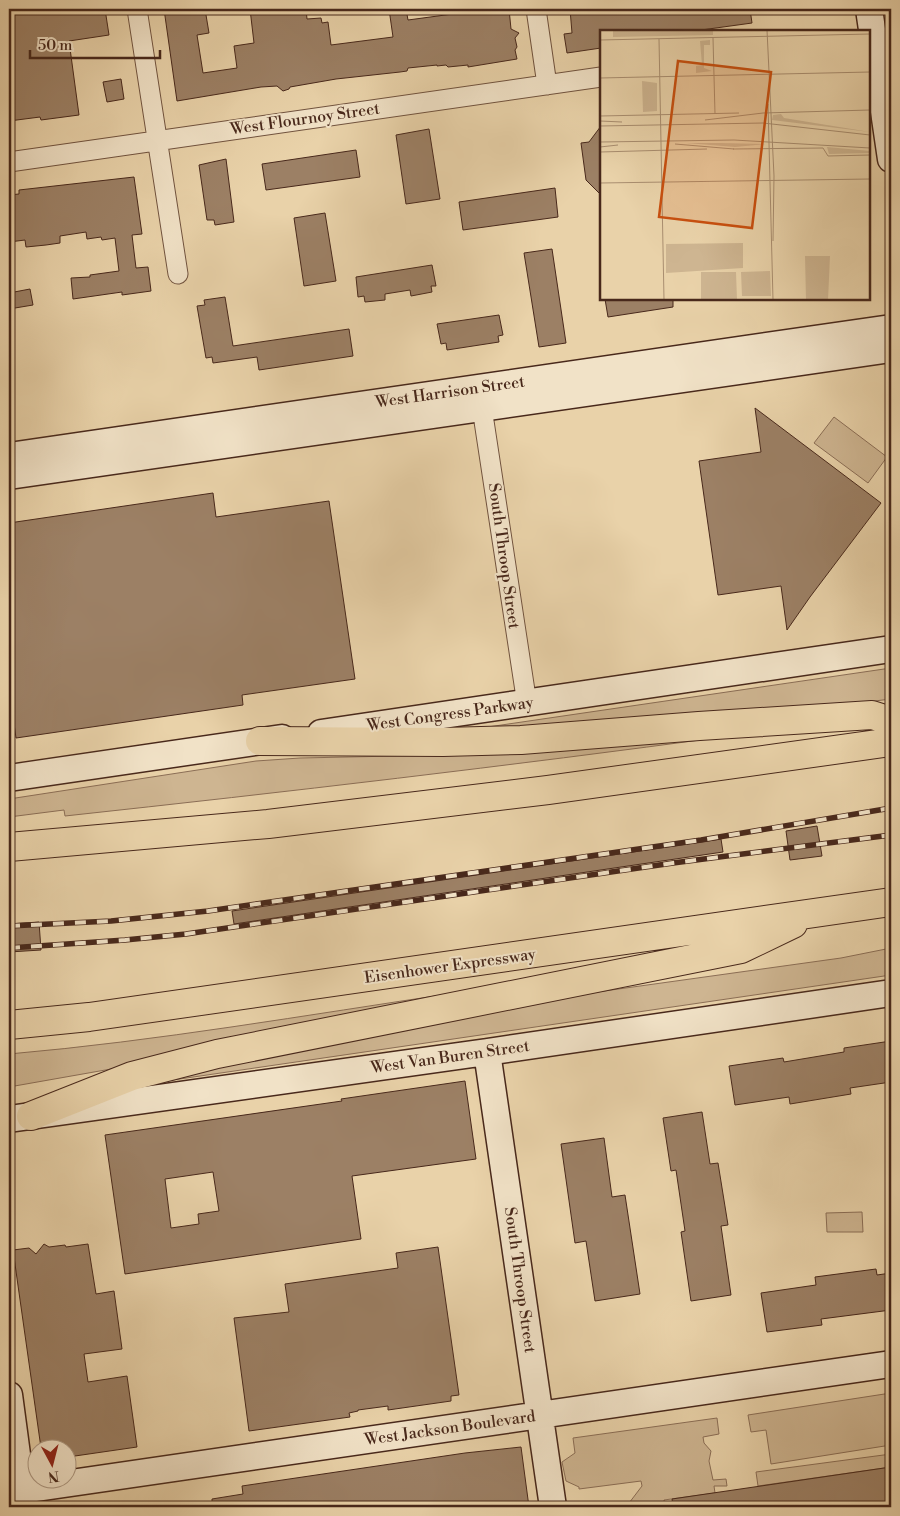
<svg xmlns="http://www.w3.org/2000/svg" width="900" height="1516" font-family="'Libre Bodoni',serif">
	<rect width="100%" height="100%" fill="#e9d2a9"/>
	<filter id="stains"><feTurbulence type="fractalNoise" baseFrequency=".004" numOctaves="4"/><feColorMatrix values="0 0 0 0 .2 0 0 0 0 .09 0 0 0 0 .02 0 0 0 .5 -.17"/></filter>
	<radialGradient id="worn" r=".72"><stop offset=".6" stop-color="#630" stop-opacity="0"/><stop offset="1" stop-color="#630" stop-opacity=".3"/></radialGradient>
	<path fill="#ceb591" stroke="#8b6e56" d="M 834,417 L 887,457 L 868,483 L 814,443 Z
		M 891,668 L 891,699 L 858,703 L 440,734 Z
		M 730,736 C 508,766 287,792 65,816 L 64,810 L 9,817 L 9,799 L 256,761 L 300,758 L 492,754 Z
		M 891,948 L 891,975 L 166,1081 L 204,1067 L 518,1003 L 841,958 Z
		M 455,993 L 162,1055 L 111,1069 L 9,1087 L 9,1054 C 158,1041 306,1015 455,993 Z
		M 862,1212 L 863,1232 L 827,1232 L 826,1213 Z
		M 891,1393 L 891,1445 L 771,1464 L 766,1430 L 751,1432 L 748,1415 Z
		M 717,1418 L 719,1434 L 703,1437 L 704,1443 L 711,1451 L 709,1461 L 713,1480 L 726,1479 L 727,1486 L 714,1486 L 715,1493 L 664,1500 L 665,1507 L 626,1507 L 642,1486 L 641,1481 L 579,1489 L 579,1487 L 566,1481 L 562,1462 L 575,1453 L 573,1438 Z
		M 891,1454 L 891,1467 L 758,1486 L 756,1472 Z"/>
	<path fill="#9c8065" stroke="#48281b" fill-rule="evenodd" d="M 9,9 L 105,9 L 109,35 L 69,41 L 79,115 L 41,120 L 40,117 L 9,121 L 9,74 L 14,73 L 9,32 Z
		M 164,9 L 205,9 L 209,33 L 197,35 L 203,73 L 237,68 L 234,46 L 254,43 L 250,9 L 306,9 L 307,19 L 321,18 L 322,23 L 328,22 L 331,45 L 393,37 L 389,9 L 406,9 L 408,20 L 460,13 L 459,9 L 509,9 L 511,29 L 519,33 L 515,38 L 517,47 L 515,50 L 517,59 L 468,67 L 468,65 L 448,67 L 446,65 L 437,66 L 437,65 L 408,68 L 407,71 L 400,72 L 336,79 L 290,87 L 289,89 L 283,91 L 277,86 L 261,87 L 177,101 Z
		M 570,9 L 750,9 L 752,23 L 694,31 L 601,31 L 601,48 L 567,53 L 564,34 L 572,33 Z
		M 121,79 L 124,99 L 107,102 L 103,82 Z
		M 601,126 L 601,195 L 586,180 L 581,143 L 589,142 Z
		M 429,129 L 440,199 L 406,204 L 396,135 Z
		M 356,150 L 360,177 L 266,190 L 262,164 Z
		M 226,159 L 234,222 L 215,225 L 214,220 L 207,220 L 199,165 Z
		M 134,177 L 142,234 L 132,235 L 136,268 L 148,267 L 151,291 L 122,295 L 122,292 L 73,299 L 71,278 L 90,277 L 90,275 L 119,271 L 115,238 L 102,240 L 101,237 L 87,239 L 86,232 L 60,236 L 60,243 L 46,245 L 26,247 L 25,240 L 9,242 L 9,195 L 19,194 L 19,190 Z
		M 555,188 L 558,217 L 463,230 L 459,202 Z
		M 325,213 L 336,281 L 304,286 L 294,218 Z
		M 552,249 L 566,343 L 539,347 L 524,253 Z
		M 432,265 L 436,286 L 431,286 L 432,292 L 411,296 L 410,290 L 385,294 L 385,300 L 365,302 L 364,296 L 358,297 L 356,277 Z
		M 30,289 L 33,305 L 9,309 L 9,293 Z
		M 225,297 L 233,346 L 349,329 L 353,356 L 259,370 L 257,357 L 213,363 L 212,357 L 206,358 L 197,306 L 205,305 L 204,300 Z
		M 605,299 L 673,299 L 673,307 L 608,317 Z
		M 499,315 L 503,335 L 498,336 L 499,342 L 447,350 L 446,343 L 441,344 L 437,324 Z
		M 755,408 L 881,503 L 810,597 L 787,630 L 781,586 L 718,595 L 699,461 L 761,452 Z
		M 213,493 L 216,517 L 329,501 L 355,679 L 242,695 L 243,705 L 16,738 L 11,702 L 9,701 L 9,523 Z
		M 817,826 L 822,856 L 790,860 L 786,831 Z
		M 721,839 L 723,852 L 234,924 L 232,911 Z
		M 39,922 L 41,950 L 9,952 L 9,924 Z
		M 891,1041 L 891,1082 L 850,1088 L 851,1094 L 790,1104 L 789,1097 L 735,1105 L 729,1066 L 783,1058 L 784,1062 L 844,1052 L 844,1048 Z
		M 465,1081 L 476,1159 L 352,1176 L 361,1239 L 125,1274 L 105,1135 L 342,1101 L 341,1099 ZM 213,1172 L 219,1211 L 198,1214 L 199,1224 L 171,1228 L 165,1179 Z
		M 702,1112 L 710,1164 L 718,1163 L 728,1225 L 721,1226 L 731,1295 L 691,1301 L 681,1232 L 685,1231 L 676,1170 L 671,1171 L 663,1118 Z
		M 604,1138 L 612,1197 L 625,1195 L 640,1294 L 595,1301 L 586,1241 L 575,1243 L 561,1144 Z
		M 44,1244 L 49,1247 L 65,1245 L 66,1247 L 88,1244 L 96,1294 L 114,1291 L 122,1349 L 84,1354 L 88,1382 L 127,1376 L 137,1447 L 68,1457 L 68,1448 L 41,1448 L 13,1250 L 29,1248 L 36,1254 Z
		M 438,1247 L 459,1395 L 451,1396 L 451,1401 L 388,1410 L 388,1406 L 358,1410 L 358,1411 L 349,1413 L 350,1417 L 249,1431 L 234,1318 L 289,1312 L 285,1284 L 398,1268 L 396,1253 Z
		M 876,1269 L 877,1275 L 891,1273 L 891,1310 L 821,1319 L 822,1325 L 767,1332 L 761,1293 L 816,1285 L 815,1277 Z
		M 521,1447 L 529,1507 L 212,1507 L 212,1499 L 243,1494 L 242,1486 L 465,1453 Z
		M 891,1467 L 891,1507 L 673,1507 L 672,1499 Z"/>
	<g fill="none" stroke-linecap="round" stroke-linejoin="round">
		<defs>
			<path id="street" d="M 137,9 L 178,274
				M 536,9 L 547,85
				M 9,162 L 601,77
				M 482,408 L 527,704"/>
			<path id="secondary" d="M 869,9 L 891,159
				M 9,456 L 891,328
				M 9,476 L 891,349
				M 321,733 L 891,649
				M 9,778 L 282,738
				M 487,1052 L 553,1507
				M 9,1119 L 487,1052 L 891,993
				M 9,1395 L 24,1507
				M 9,1492 L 891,1364"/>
			<path id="highway" d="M 260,741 L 443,742 L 521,740 L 699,726 L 872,715 L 891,721
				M 9,847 L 268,824 L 548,790 L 891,742
				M 9,1025 L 89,1017 L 891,902
				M 31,1116 L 132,1076 L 217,1054 L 741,949 L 793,924"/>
		</defs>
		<use href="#street" stroke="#70523e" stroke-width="21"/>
		<use href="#secondary" stroke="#48281b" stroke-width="29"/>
		<use href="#highway" stroke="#48281b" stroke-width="30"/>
		<use href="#street" stroke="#f1e2c7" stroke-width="19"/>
		<use href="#secondary" stroke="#f1e2c7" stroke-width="26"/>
		<use href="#highway" stroke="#e9d2a9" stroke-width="28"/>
		<defs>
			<path id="rail" d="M 9,926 L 111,921 L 208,911 L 701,840 L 891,808
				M 9,948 L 125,940 L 186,934 L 673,863 L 891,835"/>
		</defs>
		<use href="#rail" stroke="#48281b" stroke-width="5.5"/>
		<use href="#rail" stroke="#f1e2c7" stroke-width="4" stroke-dasharray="11" stroke-linecap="butt"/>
	</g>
	<g text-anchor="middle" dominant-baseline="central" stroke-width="4" stroke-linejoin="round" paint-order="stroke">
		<g font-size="16" fill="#48281b" stroke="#f1e2c7">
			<text transform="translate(305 119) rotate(-8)">West Flournoy Street</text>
			<text transform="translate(450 392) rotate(-8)">West Harrison Street</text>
			<text transform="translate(504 556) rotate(82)">South Throop Street</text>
			<text transform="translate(450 714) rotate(-8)">West Congress Parkway</text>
			<text transform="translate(450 966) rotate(-8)">Eisenhower Expressway</text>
			<text transform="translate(450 1057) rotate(-8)">West Van Buren Street</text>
			<text transform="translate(520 1280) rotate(82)">South Throop Street</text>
			<text transform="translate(450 1428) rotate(-8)">West Jackson Boulevard</text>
		</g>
	</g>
	<g transform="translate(600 30)">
		<rect width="270" height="270" fill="#e9d2a9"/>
		<path d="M 13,0 L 113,0 L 113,5 L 13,7 ZM 110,10 L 110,15 L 104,15 L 104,38 L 112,41 L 96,43 L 96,36 L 102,35 L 100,11 ZM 42,51 L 57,53 L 57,81 L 43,82 ZM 181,84 L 184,88 L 270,102 L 172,90 L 173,85 ZM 86,113 L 120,113 L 166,114 L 135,117 ZM 227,117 L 270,121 L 270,123 L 229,124 ZM 143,213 L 143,238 L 66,243 L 66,214 ZM 205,226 L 230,226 L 228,270 L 206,270 ZM 170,241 L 171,266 L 142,266 L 141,242 ZM 101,242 L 136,242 L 137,270 L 101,270 Z" fill="#ceb591"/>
		<path fill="none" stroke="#a98e70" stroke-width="1" d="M 167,0 L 174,146 L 173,211M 113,8 L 115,84M 59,9 L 64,270M 0,10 L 270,4M 0,48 L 270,42M 168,74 L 173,270M 163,83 L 270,80M 0,86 L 139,83M 105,90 L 163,83M 0,91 L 22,92M 0,96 L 163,93 L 270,105M 0,112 L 134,110 L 270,118M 75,114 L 134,119M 0,117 L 18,115M 133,119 L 223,118 L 228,126 L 270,125M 0,122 L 107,119M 0,153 L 270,149"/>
		<path fill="#c84f0f" fill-opacity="0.15" stroke="#c84f0f" stroke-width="2.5" d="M 78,31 L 171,42 L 152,198 L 59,187 Z"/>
		<rect width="270" height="270" fill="none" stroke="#48281b" stroke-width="2.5"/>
	</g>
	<rect width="900" height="1516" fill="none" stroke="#e9d2a9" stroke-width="30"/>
	<rect x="10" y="10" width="880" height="1496" fill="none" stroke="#48281b" stroke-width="2.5"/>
	<rect x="15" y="15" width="870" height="1486" fill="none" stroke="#48281b"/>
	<g transform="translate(52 1464) rotate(173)"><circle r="24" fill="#f1e2c7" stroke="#ad9882"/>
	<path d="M0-4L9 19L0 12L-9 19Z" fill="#8f2418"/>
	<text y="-8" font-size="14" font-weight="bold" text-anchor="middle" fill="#48281b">N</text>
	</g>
	<path d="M30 50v8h130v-8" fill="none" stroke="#48281b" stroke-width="2.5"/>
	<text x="38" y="50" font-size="15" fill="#48281b" stroke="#f1e2c7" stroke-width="4" paint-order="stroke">50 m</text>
	<rect width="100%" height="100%" filter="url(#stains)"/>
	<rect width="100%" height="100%" fill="url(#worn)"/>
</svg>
